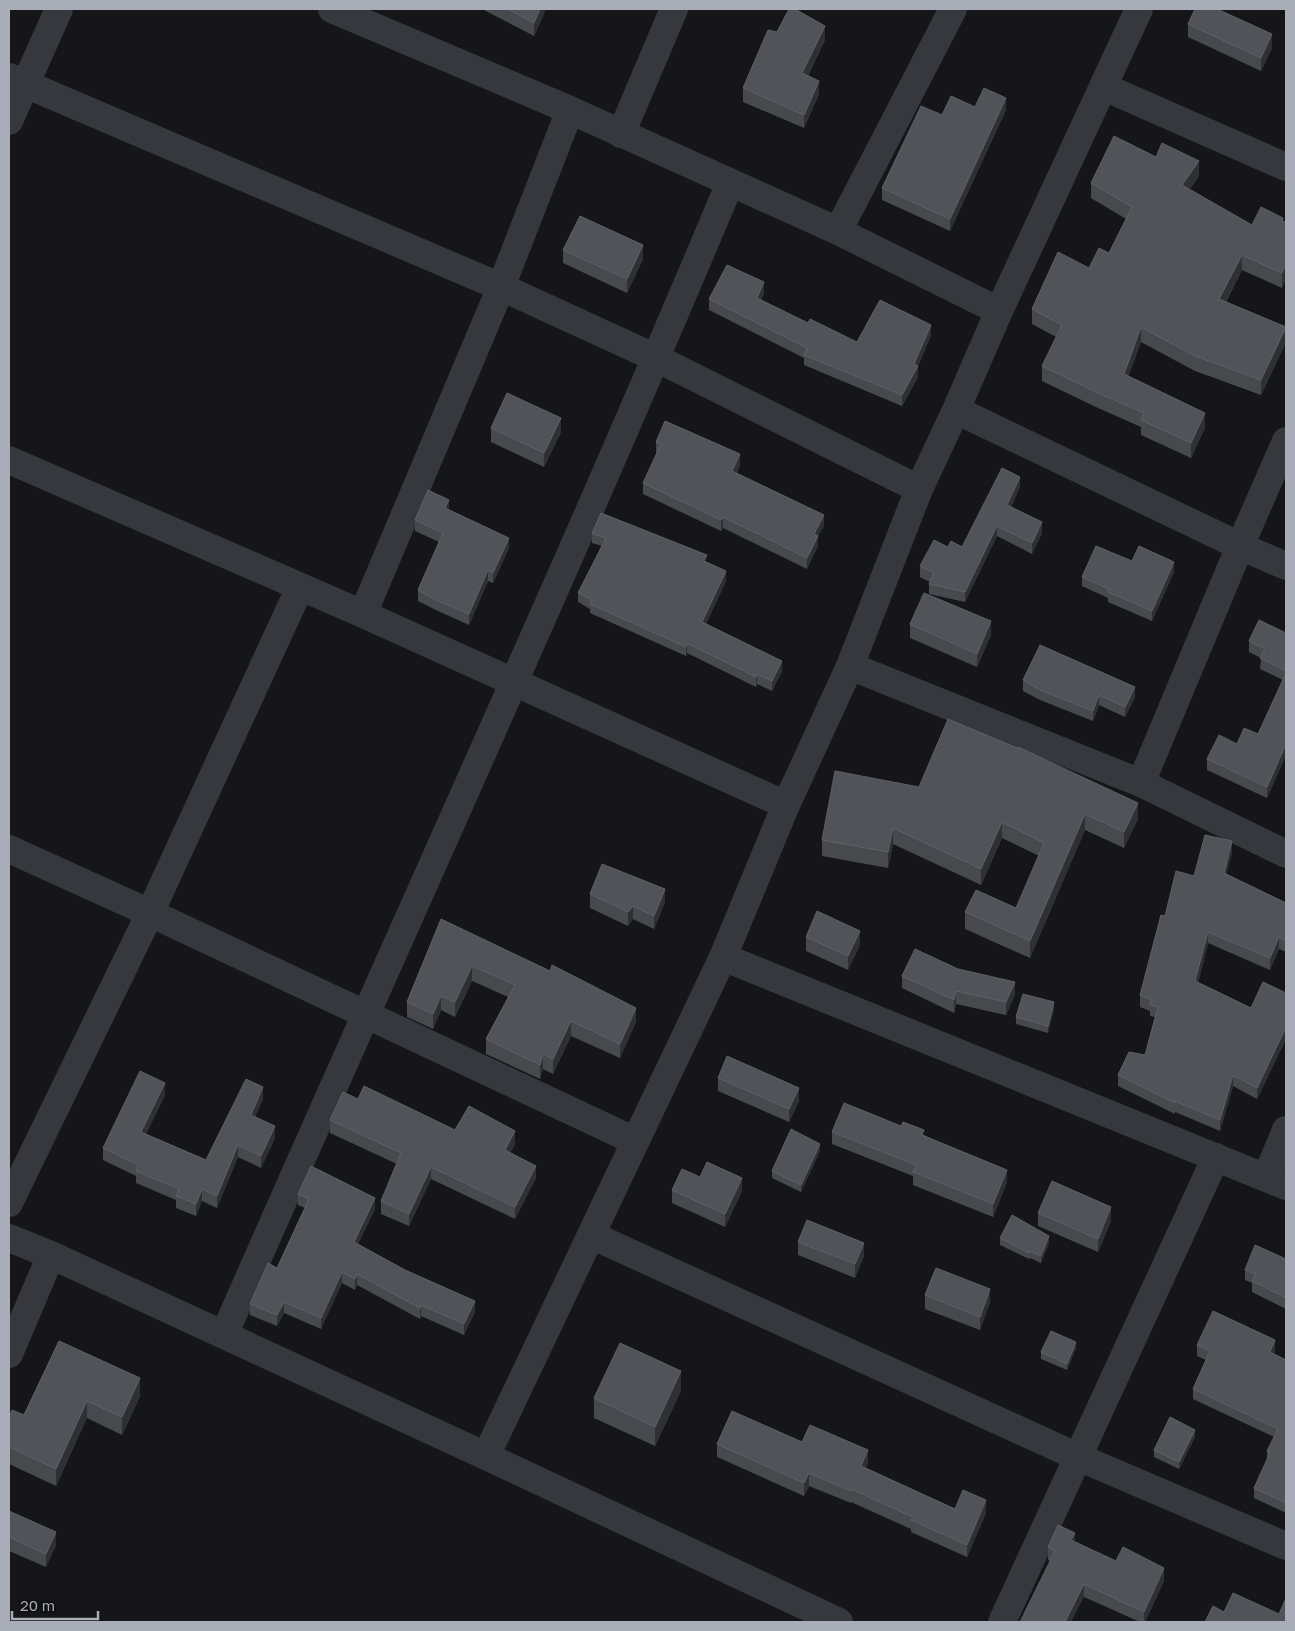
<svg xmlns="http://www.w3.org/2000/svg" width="1295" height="1631" font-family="'Golos Text',sans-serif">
	<rect width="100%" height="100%" fill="#161618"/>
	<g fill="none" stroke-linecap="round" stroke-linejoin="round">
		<path stroke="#37383d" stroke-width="28" d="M 332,9 L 570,110 L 838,231 L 999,311
			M 9,77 L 501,287 L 656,358 L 919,489
			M 1104,87 L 1286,167
			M 9,121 L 59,9
			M 621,134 L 674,9
			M 838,231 L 953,9
			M 956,410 L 1240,546 L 1286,566
			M 9,460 L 363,614 L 786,805
			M 363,614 L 501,287 L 570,110
			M 850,666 L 1141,783 L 1286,854
			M 1141,783 L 1240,546 L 1286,441
			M 9,849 L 150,913 L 635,1141
			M 723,957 L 1286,1186
			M 1266,1178 L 1286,1130
			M 9,1203 L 150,913 L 300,587
			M 591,1235 L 1078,1457 L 1286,1546
			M 9,1238 L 51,1255 L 486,1456 L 839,1622
			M 224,1335 C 392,951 568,570 730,183
			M 9,1354 L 51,1255
			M 486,1456 L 723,957 L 786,805 L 850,666 L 919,489 L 956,410 L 999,311 L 1139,9
			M 1002,1622 L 1216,1157"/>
	</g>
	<path fill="#47494d" d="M 482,9 L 546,9 L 534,36 Z
		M 1188,24 L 1272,48 L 1261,71 L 1188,37 Z
		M 777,32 L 825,40 L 808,76 L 819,94 L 804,128 L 743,102 L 743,88 Z
		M 975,107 L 1006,110 L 950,231 L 882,200 L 882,188 L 942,115 Z
		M 1156,157 L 1199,176 L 1189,190 L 1252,225 L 1283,218 L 1282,288 L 1242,270 L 1226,302 L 1286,342 L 1261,395 L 1195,371 L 1141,342 L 1128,376 L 1205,428 L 1191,458 L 1141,435 L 1141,427 L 1098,408 L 1042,381 L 1042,366 L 1056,337 L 1032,324 L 1032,309 L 1089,268 L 1109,253 L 1126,219 L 1091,198 L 1091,183 Z
		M 563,250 L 643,259 L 627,293 L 563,263 Z
		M 764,293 L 761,300 L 808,323 L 857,342 L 931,335 L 918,366 L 918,377 L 902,406 L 804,365 L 804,358 L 709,310 L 709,299 Z
		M 491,428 L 561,432 L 544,467 L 491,442 Z
		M 656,442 L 740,465 L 737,473 L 824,526 L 818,536 L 818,546 L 807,569 L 723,528 L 721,531 L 643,494 L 643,483 L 657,453 L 656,453 Z
		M 1020,487 L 1011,507 L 1042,533 L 1032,554 L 997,536 L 965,602 L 929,594 L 929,584 L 930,582 L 920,577 L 920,566 L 948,547 L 962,547 Z
		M 449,510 L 509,548 L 493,583 L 488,581 L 469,625 L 436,610 L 418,601 L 418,590 L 439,542 L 415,531 L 415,520 Z
		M 592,533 L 707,563 L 726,581 L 706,624 L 782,671 L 772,691 L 757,684 L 756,687 L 687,653 L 686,656 L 590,613 L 590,609 L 578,602 L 578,593 L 602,546 L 592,543 Z
		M 1132,561 L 1174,572 L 1152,621 L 1108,602 L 1108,598 L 1082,586 L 1082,577 Z
		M 910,624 L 991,635 L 977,667 L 910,638 Z
		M 1286,633 L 1286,755 L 1267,798 L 1207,770 L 1207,759 L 1258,734 L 1283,680 L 1260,669 L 1261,658 L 1249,652 L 1249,641 Z
		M 1023,680 L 1135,697 L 1125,717 L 1099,705 L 1093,721 L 1040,700 L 1023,691 Z
		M 919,787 L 1138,819 L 1124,848 L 1085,830 L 1030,958 L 965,929 L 965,912 L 1016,908 L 1039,856 L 1002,838 L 981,885 L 893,844 L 888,868 L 822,856 L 822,840 Z
		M 1232,853 L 1226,874 L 1286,903 L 1286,952 L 1279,949 L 1270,970 L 1208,943 L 1198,983 L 1251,1008 L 1286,993 L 1286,1039 L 1257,1099 L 1233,1086 L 1220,1131 L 1175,1112 L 1175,1114 L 1118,1086 L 1118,1075 L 1145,1055 L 1155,1017 L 1150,1016 L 1150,1011 L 1140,1007 L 1140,995 L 1165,916 L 1194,876 Z
		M 590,894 L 665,902 L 654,929 L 633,919 L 628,926 L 590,908 Z
		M 441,919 L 636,1022 L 620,1058 L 571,1036 L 553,1074 L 543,1069 L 540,1079 L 486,1054 L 486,1039 L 508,997 L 472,981 L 455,1017 L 441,1010 L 433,1029 L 407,1017 L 407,1002 Z
		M 806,937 L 860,945 L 848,970 L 806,951 Z
		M 902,976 L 1015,994 L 1006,1015 L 956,1004 L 954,1013 L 902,988 Z
		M 1054,1009 L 1048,1033 L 1016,1024 L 1016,1017 Z
		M 718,1078 L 799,1101 L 789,1122 L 718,1091 Z
		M 165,1095 L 146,1134 L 206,1160 L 263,1099 L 255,1117 L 275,1138 L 261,1168 L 238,1157 L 217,1208 L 202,1201 L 196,1216 L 176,1208 L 176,1200 L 136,1183 L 136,1176 L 103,1160 L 103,1148 Z
		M 358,1099 L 455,1130 L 515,1144 L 510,1153 L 536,1178 L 515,1219 L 431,1179 L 409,1226 L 381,1214 L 381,1201 L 397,1164 L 330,1133 L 330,1120 Z
		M 832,1132 L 924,1135 L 1007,1182 L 993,1217 L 913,1185 L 913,1176 L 832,1144 Z
		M 820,1151 L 801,1192 L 772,1178 L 772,1171 Z
		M 700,1177 L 742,1191 L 725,1227 L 672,1203 L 672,1190 Z
		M 298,1194 L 375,1209 L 358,1244 L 475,1312 L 464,1335 L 421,1316 L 420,1319 L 357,1285 L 355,1290 L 342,1283 L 321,1329 L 284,1313 L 277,1326 L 250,1315 L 250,1304 L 277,1268 L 305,1208 L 298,1205 Z
		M 1038,1213 L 1111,1221 L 1098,1252 L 1038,1226 Z
		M 1000,1238 L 1049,1243 L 1041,1263 L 1030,1258 L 1029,1259 L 1000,1245 Z
		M 798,1242 L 864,1256 L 855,1278 L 798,1255 Z
		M 1286,1259 L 1286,1309 L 1252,1292 L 1252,1283 L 1245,1280 L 1245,1270 Z
		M 925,1295 L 990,1302 L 980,1330 L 925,1309 Z
		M 59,1341 L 140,1396 L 122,1435 L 87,1418 L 56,1486 L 9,1464 L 9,1417 L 24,1415 Z
		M 1197,1345 L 1275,1351 L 1274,1354 L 1286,1360 L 1286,1513 L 1254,1498 L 1254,1488 L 1267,1460 L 1267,1451 L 1274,1437 L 1193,1399 L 1193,1389 L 1206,1360 L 1197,1356 Z
		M 1076,1348 L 1067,1370 L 1041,1359 L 1041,1352 Z
		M 681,1391 L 655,1446 L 594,1418 L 594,1398 Z
		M 1195,1437 L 1179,1469 L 1154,1457 L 1154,1450 Z
		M 802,1442 L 868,1462 L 866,1468 L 955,1509 L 986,1513 L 967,1557 L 911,1532 L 911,1529 L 851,1502 L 851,1503 L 809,1486 L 804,1496 L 717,1457 L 717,1444 Z
		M 9,1511 L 56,1545 L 46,1567 L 9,1551 Z
		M 1075,1542 L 1116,1561 L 1164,1581 L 1145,1622 L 1140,1622 L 1084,1597 L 1050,1561 L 1048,1560 L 1048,1547 Z"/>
	<path fill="#2f3033" d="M 540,9 L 546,9 L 534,36 L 534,23 Z
		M 825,26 L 825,40 L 802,87 L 802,73 Z
		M 1272,34 L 1272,48 L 1261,71 L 1261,58 Z
		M 819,81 L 819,94 L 804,128 L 804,115 Z
		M 1006,98 L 1006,110 L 950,231 L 950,219 Z
		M 1199,161 L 1199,176 L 1182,200 L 1182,185 Z
		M 643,245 L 643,259 L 627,293 L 627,279 Z
		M 1242,255 L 1242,270 L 1219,314 L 1219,299 Z
		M 1286,264 L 1286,279 L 1282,288 L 1282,273 Z
		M 764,282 L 764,293 L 757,308 L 757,298 Z
		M 931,325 L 931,335 L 915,372 L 918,366 L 918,377 L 902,406 L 902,395 L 914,364 Z
		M 1141,327 L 1141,342 L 1124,389 L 1124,374 Z
		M 1286,327 L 1286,342 L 1261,395 L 1261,380 Z
		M 1205,413 L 1205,428 L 1191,458 L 1191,443 Z
		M 561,418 L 561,432 L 544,467 L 544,453 Z
		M 740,454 L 740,465 L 732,482 L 732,471 Z
		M 1020,477 L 1020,487 L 1007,515 L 1007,505 Z
		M 449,500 L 449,510 L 445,508 Z
		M 824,515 L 824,526 L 818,536 L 818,546 L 807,569 L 807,558 L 814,534 Z
		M 723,517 L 723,528 L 721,531 L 721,520 Z
		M 1042,522 L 1042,533 L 1032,554 L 1032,543 Z
		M 997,526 L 997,536 L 965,602 L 965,592 Z
		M 509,538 L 509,548 L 493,583 L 493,573 Z
		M 1174,562 L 1174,572 L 1152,621 L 1152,611 Z
		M 488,570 L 488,581 L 469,625 L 469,614 Z
		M 726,571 L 726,581 L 702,632 L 702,622 Z
		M 991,621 L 991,635 L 977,667 L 977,654 Z
		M 687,643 L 687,653 L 686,656 L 686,647 Z
		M 782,661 L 782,671 L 772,691 L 772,681 Z
		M 757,674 L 757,684 L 756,687 L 756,677 Z
		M 1135,687 L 1135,697 L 1125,717 L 1125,707 Z
		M 1099,695 L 1099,705 L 1093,721 L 1093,711 Z
		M 1286,744 L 1286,755 L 1267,798 L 1267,787 Z
		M 1138,803 L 1138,819 L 1124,848 L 1124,832 Z
		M 1085,814 L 1085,830 L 1030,958 L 1030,941 Z
		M 1002,822 L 1002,838 L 981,885 L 981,869 Z
		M 893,828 L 893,844 L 888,868 L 888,852 Z
		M 1232,841 L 1232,853 L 1224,884 L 1224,873 Z
		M 665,889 L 665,902 L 654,929 L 654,916 Z
		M 633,906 L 633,919 L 628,926 L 628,912 Z
		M 860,931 L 860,945 L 848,970 L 848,956 Z
		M 1208,932 L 1208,943 L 1195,993 L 1195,981 Z
		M 1279,937 L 1279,949 L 1270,970 L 1270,958 Z
		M 472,966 L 472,981 L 455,1017 L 455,1002 Z
		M 1015,982 L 1015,994 L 1006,1015 L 1006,1002 Z
		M 956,991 L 956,1004 L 954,1013 L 954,1000 Z
		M 441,996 L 441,1010 L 433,1029 L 433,1014 Z
		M 1054,1002 L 1054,1009 L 1048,1033 L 1048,1026 Z
		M 636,1008 L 636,1022 L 620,1058 L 620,1044 Z
		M 571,1021 L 571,1036 L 553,1074 L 553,1059 Z
		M 1286,1027 L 1286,1039 L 1257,1099 L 1257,1088 Z
		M 543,1054 L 543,1069 L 540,1079 L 540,1065 Z
		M 1233,1075 L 1233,1086 L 1220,1131 L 1220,1120 Z
		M 165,1083 L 165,1095 L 141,1144 L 141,1132 Z
		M 263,1087 L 263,1099 L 251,1127 L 251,1115 Z
		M 799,1088 L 799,1101 L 789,1122 L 789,1109 Z
		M 275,1126 L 275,1138 L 261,1168 L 261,1156 Z
		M 515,1131 L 515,1144 L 505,1163 L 505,1150 Z
		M 820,1144 L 820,1151 L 801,1192 L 801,1185 Z
		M 238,1145 L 238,1157 L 217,1208 L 217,1196 Z
		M 536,1166 L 536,1178 L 515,1219 L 515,1207 Z
		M 431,1167 L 431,1179 L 409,1226 L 409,1214 Z
		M 1007,1170 L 1007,1182 L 993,1217 L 993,1204 Z
		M 742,1178 L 742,1191 L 725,1227 L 725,1214 Z
		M 202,1189 L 202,1201 L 196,1216 L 196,1204 Z
		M 375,1198 L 375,1209 L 354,1252 L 354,1242 Z
		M 1111,1207 L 1111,1221 L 1098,1252 L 1098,1239 Z
		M 1049,1236 L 1049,1243 L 1041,1263 L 1041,1256 Z
		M 864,1243 L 864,1256 L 855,1278 L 855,1264 Z
		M 342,1272 L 342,1283 L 321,1329 L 321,1318 Z
		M 357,1274 L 357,1285 L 355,1290 L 355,1279 Z
		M 990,1289 L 990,1302 L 980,1330 L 980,1317 Z
		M 475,1301 L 475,1312 L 464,1335 L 464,1324 Z
		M 284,1302 L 284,1313 L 277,1326 L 277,1315 Z
		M 421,1305 L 421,1316 L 420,1319 L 420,1308 Z
		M 1275,1340 L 1275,1351 L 1270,1362 L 1270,1352 Z
		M 1076,1342 L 1076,1348 L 1067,1370 L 1067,1364 Z
		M 681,1371 L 681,1391 L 655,1446 L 655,1427 Z
		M 140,1378 L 140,1396 L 122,1435 L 122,1417 Z
		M 87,1401 L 87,1418 L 56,1486 L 56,1469 Z
		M 1195,1430 L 1195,1437 L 1179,1469 L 1179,1462 Z
		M 868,1450 L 868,1462 L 861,1479 L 861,1466 Z
		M 809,1473 L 809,1486 L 804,1496 L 804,1483 Z
		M 986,1500 L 986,1513 L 967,1557 L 967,1545 Z
		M 56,1532 L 56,1545 L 46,1567 L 46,1554 Z
		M 1075,1533 L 1075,1545 L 1071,1540 Z
		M 1164,1568 L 1164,1581 L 1145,1622 L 1144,1622 L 1144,1612 Z
		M 1084,1584 L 1084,1597 L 1071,1622 L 1065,1622 Z"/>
	<path fill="#525359" stroke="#5f6168" d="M 508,9 L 540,9 L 534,23 Z
		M 789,9 L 795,9 L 825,26 L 802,73 L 819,81 L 804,115 L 743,88 L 768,30 L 777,32 Z
		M 1195,9 L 1217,9 L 1272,34 L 1261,58 L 1188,24 Z
		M 984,88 L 1006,98 L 950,219 L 882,188 L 921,106 L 942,115 L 951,96 L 975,107 Z
		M 1114,136 L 1156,157 L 1162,143 L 1199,161 L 1182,185 L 1252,225 L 1261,207 L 1283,218 L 1282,221 L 1286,222 L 1286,264 L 1282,273 L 1242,255 L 1219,299 L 1286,327 L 1261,380 L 1195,356 L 1141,327 L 1124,374 L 1205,413 L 1191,443 L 1141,420 L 1144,413 L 1098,393 L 1042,366 L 1062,325 L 1032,309 L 1058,252 L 1089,268 L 1099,248 L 1109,253 L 1132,207 L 1091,183 Z
		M 580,216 L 643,245 L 627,279 L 563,250 Z
		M 727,265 L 764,282 L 757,298 L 808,323 L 810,319 L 857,342 L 880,300 L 931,325 L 914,364 L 918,366 L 902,395 L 804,355 L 807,348 L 709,299 Z
		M 507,393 L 561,418 L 544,453 L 491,428 Z
		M 665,421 L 740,454 L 732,471 L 824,515 L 814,534 L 818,536 L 807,558 L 723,517 L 721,520 L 643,483 L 661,444 L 656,442 Z
		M 1002,468 L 1020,477 L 1007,505 L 1042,522 L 1032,543 L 997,526 L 965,592 L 929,584 L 934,573 L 920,566 L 934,540 L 948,547 L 951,541 L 962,547 Z
		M 428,490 L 449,500 L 445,508 L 509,538 L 493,573 L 488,570 L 469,614 L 436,600 L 418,590 L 443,533 L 415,520 Z
		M 601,513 L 707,555 L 704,561 L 726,571 L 702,622 L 782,661 L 772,681 L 757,674 L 756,677 L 687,643 L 686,647 L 590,604 L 592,600 L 578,593 L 606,538 L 592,533 Z
		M 1096,546 L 1132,561 L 1139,546 L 1174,562 L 1152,611 L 1108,592 L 1109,589 L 1082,577 Z
		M 924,593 L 991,621 L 977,654 L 910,624 Z
		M 1259,620 L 1286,633 L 1286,671 L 1260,658 L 1265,649 L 1249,641 Z
		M 1040,645 L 1135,687 L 1125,707 L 1099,695 L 1093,711 L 1040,690 L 1023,680 Z
		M 1286,673 L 1286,744 L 1267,787 L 1207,759 L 1219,735 L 1237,744 L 1244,728 L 1258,734 Z
		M 948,719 L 1017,748 L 1018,747 L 1138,803 L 1124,832 L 1085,814 L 1030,941 L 965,912 L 976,890 L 1016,908 L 1044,843 L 1002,822 L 981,869 L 893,828 L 888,852 L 822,840 L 835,771 L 919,787 Z
		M 1205,835 L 1232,841 L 1224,873 L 1286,903 L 1286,941 L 1279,937 L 1270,958 L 1208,932 L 1195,981 L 1251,1008 L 1263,982 L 1286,993 L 1286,1027 L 1257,1088 L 1233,1075 L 1220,1120 L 1175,1101 L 1175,1103 L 1118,1075 L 1129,1052 L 1145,1055 L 1158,1007 L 1150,1005 L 1151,1000 L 1140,995 L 1161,915 L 1165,916 L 1176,871 L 1194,876 Z
		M 602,864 L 665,889 L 654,916 L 633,906 L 628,912 L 590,894 Z
		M 817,911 L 860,931 L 848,956 L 806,937 Z
		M 441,919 L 550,971 L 552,965 L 636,1008 L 620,1044 L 571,1021 L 553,1059 L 543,1054 L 540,1065 L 486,1039 L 515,985 L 472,966 L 455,1002 L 441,996 L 433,1014 L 407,1002 Z
		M 915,949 L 958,969 L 1015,982 L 1006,1002 L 956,991 L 954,1000 L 902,976 Z
		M 1023,994 L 1054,1002 L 1048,1026 L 1016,1017 Z
		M 727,1056 L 799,1088 L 789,1109 L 718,1078 Z
		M 140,1071 L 165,1083 L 141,1132 L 206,1160 L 246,1079 L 263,1087 L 251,1115 L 275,1126 L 261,1156 L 238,1145 L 217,1196 L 202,1189 L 196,1204 L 176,1196 L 179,1189 L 136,1171 L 138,1165 L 103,1148 Z
		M 364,1086 L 455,1130 L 469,1106 L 515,1131 L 505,1150 L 536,1166 L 515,1207 L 431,1167 L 409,1214 L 381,1201 L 401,1153 L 330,1120 L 343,1092 L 358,1099 Z
		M 844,1103 L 901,1126 L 903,1122 L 924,1130 L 922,1135 L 1007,1170 L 993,1204 L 913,1172 L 916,1165 L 832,1132 Z
		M 791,1129 L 820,1144 L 801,1185 L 772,1171 Z
		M 707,1162 L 742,1178 L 725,1214 L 672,1190 L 682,1169 L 700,1177 Z
		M 311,1166 L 375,1198 L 354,1242 L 405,1270 L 475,1301 L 464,1324 L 421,1305 L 420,1308 L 357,1274 L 355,1279 L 342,1272 L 321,1318 L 284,1302 L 277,1315 L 250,1304 L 268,1263 L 277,1268 L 309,1199 L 298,1194 Z
		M 1052,1181 L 1111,1207 L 1098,1239 L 1038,1213 Z
		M 1012,1215 L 1049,1236 L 1041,1256 L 1030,1251 L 1029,1253 L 1000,1238 Z
		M 807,1220 L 864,1243 L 855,1264 L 798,1242 Z
		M 1255,1245 L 1286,1259 L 1286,1298 L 1252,1281 L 1256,1274 L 1245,1270 Z
		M 936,1268 L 990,1289 L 980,1317 L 925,1295 Z
		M 1213,1311 L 1275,1340 L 1270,1352 L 1286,1360 L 1286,1503 L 1254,1488 L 1270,1453 L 1267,1451 L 1278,1429 L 1193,1389 L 1210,1351 L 1197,1345 Z
		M 1051,1331 L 1076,1342 L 1067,1364 L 1041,1352 Z
		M 59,1341 L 140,1378 L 122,1417 L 87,1401 L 56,1469 L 9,1447 L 9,1417 L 12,1410 L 24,1415 Z
		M 620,1343 L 681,1371 L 655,1427 L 594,1398 Z
		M 732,1411 L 802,1442 L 810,1425 L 868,1450 L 861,1466 L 955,1509 L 963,1490 L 986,1500 L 967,1545 L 911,1520 L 913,1517 L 851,1489 L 851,1491 L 809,1473 L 804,1483 L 717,1444 Z
		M 1170,1417 L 1195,1430 L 1179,1462 L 1154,1450 Z
		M 9,1511 L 56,1532 L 46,1554 L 9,1537 Z
		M 1058,1525 L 1075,1533 L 1071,1540 L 1116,1561 L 1123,1547 L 1164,1568 L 1144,1612 L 1084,1584 L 1065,1622 L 1020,1622 L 1055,1551 L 1048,1547 Z
		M 1233,1593 L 1279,1614 L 1286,1598 L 1286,1622 L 1205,1622 L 1213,1606 L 1224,1612 Z"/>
	<rect width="1295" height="1631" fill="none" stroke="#a8adb8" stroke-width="20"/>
	<path d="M12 1611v8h86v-8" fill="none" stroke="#a8adb8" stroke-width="2.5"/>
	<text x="20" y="1611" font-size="15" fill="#a8adb8" stroke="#111113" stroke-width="4" paint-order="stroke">20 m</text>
</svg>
